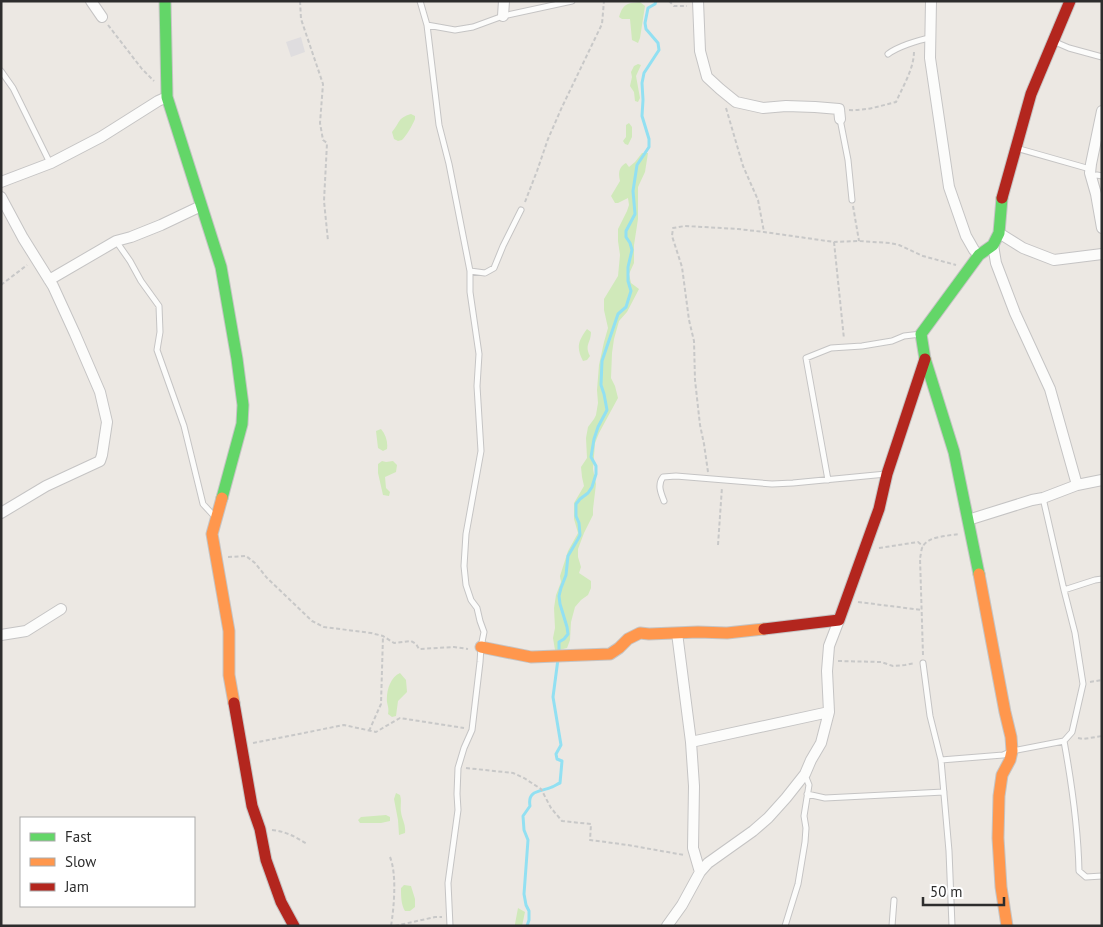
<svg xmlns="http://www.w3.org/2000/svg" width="1103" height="927" font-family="'PT Sans',sans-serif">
	<rect width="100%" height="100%" fill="#ece8e3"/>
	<path fill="#dfdddf" d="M 301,37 L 305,52 L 291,57 L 286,42 Z"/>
	<path fill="#d0e9ba" d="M 640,2 L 645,6 L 640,38 L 638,43 L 632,40 L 630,19 L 622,19 L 619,17 C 623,4 627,3 640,2 Z
		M 638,64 L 641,65 L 636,76 L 640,98 L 638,102 L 635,101 L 634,92 L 630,86 L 632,77 L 631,72 L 634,66 Z
		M 411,114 L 415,116 L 415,119 C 412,126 407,135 402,140 L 398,141 L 394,139 L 392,132 C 400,123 397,118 411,114 Z
		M 629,123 L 632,127 L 632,137 L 628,145 L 625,144 L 623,141 L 626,137 L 626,125 Z
		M 642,153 L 648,153 L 645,172 L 638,187 L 638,219 L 634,245 L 634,263 L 629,274 L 631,283 L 639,289 L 627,312 L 619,321 L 614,339 L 612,353 L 611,378 L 615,386 L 618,398 L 599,433 L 595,443 L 593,469 L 596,484 L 593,509 L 593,515 L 584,533 L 578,549 L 578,557 L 581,567 L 579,573 L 591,581 L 591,588 L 588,595 L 581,600 L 575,607 L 571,622 L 570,640 L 567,648 L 559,650 L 555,650 L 553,638 L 555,628 L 554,608 L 556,595 L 561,582 L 560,576 L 568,551 L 578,533 L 574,519 L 574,503 L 584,486 L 582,477 L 581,467 L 587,458 L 586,438 L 588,427 L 594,419 L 596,415 L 598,403 L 597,390 L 599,365 L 604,342 L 608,328 L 604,310 L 604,299 L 618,276 L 620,255 L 618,241 L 618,229 L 627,211 L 629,205 L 628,198 L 618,203 L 615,203 L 611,196 L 620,181 C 618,173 619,167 626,163 L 629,167 L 635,162 Z
		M 587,329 L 591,332 C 591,343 584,345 590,356 L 587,360 L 583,361 C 576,348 578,341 587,329 Z
		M 381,429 C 386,435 388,442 387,449 L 383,451 L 378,448 L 376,431 Z
		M 382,461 L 386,462 L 393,461 L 397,465 L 396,472 L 385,477 L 386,488 L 390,492 L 389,496 L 383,495 L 378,473 L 378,464 Z
		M 400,673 L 406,680 L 407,692 L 398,701 L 396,716 L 392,717 L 388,714 C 389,709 388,707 387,702 C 386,692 390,677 400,673 Z
		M 396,793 L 400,795 C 402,801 400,806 401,812 C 402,820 406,824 405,833 L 399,835 L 398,820 L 394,799 Z
		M 386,815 L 390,817 L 390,821 L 381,823 L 360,823 L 358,820 L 361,817 Z
		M 404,885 L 411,886 L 415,899 L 415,907 L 410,911 L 405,911 C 401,905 401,895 401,888 Z
		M 518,908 L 525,912 L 522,926 L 515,926 L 515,924 Z"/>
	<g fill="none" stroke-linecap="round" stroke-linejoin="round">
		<path stroke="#92e0f2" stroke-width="3" d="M 559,653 L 559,642 L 564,639 L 568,634 L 567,627 L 560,604 L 559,596 L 561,588 L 566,575 L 568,556 L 578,539 L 580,535 L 579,523 L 576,516 L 576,504 L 580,499 L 588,493 L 592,487 L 596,474 L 596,466 L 591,457 L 594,439 L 598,427 L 607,410 L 604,394 L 601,385 L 602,361 L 618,314 L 626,307 L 631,291 L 628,281 L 628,267 L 632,250 L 630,243 L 626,237 L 626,231 L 635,214 L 633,191 L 637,165 L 649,147 L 649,139 L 642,116 L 643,100 L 642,83 L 644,73 L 659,50 L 658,43 L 646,29 L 645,23 L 648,8 L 655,4 L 656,1
			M 527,926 L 529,920 L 529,911 L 526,905 L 524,894 L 528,840 L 524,830 L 523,816 L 530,806 C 527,789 542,792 552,787 C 555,786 557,784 560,783 L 562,761 L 557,759 L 556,754 L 561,745 L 553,697 L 558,659"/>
		<defs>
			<path id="lane" d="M 420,1 L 427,25 L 439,125 L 449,164 L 470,271 L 470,292 L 479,354 L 477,386 L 481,451 L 466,534 L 464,566 L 466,585 L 471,600 L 477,608 L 480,621 L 484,632 L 481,647 L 480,662 L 472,730 L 464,748 L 458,768 L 457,794 L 458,810 L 448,883 L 450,926
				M 427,25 L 455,30 L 473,27 L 503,16 L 572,1
				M 1055,42 L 1069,48 L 1102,57
				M 888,54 C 897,47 918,40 930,38
				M 1,71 L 13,88 L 50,163
				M 840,119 L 848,160 L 852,200
				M 1016,148 L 1090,169
				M 1091,176 L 1097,175 L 1102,176
				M 116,241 L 130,261 L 141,281 L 159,306 L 160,332 L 157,350 L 184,426 L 203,504 L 215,517
				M 470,271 L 485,273 L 494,268 L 503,246 L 521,210
				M 828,480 L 806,358 L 831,348 L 862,346 L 892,341 L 904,336 L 921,334
				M 664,501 C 661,493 657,485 663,477 L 676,476 L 772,484 L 793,483 L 886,474
				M 1064,590 L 1095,580 L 1102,579
				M 923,663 L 930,716 L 941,760 L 949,851 L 952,926
				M 1064,741 C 1072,785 1078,827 1079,871 L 1086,877 L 1102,876
				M 941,760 L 1003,755 L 1012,751 L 1064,741 L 1072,732 L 1083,684 L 1075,633 L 1064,590 L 1043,498
				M 807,794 L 825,798 L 944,792
				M 785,926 L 798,884 L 805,842 L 806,828 L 804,816 L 809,785 L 805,775
				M 892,926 L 894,900"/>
			<path id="street" d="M 91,1 L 102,17
				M 698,1 L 700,51 L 707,77 L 720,89 L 736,102 L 763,108 L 786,106 L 815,107 L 839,109 L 840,119
				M 931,1 L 930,58 L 949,187 L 966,236 L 974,250 L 979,255
				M 503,16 L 504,1
				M 1102,111 L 1091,164 L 1090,173 L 1096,194 L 1102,228
				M 1,182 L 51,163 L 101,137 L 158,101 L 167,97
				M 1,197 L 23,238 L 53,286 L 75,334 L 100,392 L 107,422 L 102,455 L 100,461 L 46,486 L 1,513
				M 999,233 L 1023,248 L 1054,260 L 1102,254
				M 993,245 L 996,263 L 1015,313 L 1050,389 L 1077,485
				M 49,280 L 116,241 L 131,237 L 161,225 L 201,206
				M 968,520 L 1032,500 L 1043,498 L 1077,485 L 1102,480
				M 1,635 L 26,631 L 61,609
				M 691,742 L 829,712
				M 700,872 L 708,863 L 753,831 L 768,818 L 786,798 L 805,774 L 811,760 L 821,743 L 829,712 L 827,671 L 829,646 L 839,620
				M 667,926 L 682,905 L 700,872 L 693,848 L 694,786 L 691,742 L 677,633"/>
			<path id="fast" d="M 165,1 L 167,97 L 221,267 L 237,359 L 243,405 L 242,424 L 222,498
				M 979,574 L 954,452 L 925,359 L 921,334 L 979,255 L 993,245 L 999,233 L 1002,198"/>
			<path id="slow" d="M 222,498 L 212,534 L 229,631 L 229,675 L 234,703
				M 979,574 L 1005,712 L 1011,737 L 1012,751 L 1010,760 L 1002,775 L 999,796 L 998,838 L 1001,887 L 1007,926
				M 481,647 L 531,657 L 610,654 L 619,648 L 628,639 L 640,633 L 649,634 L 698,632 L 727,633 L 764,629"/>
			<path id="jam" d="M 1002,198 L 1031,94 L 1070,1
				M 764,629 L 839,620 L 879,509 L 887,474 L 925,359
				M 234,703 L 252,806 L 260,829 L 266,860 L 281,902 L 294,926"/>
		</defs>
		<use href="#lane" stroke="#c5c4c4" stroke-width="7"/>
		<use href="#street" stroke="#c5c4c4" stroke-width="12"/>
		<use href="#fast" stroke="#c5c4c4" stroke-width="13"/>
		<use href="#slow" stroke="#c5c4c4" stroke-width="13"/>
		<use href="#jam" stroke="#c5c4c4" stroke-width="13"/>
		<path stroke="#c8c8c8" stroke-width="2" stroke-dasharray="4 2.5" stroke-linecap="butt" d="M 300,1 L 301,19 L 323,84 L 320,123 L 323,140 L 327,143 L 324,201 L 328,241
			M 669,1 L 674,6 L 687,6
			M 108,25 L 142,69 L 154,81
			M 726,108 L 743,166 L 758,200 L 764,232
			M 849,110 C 865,111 880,106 896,102 C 903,86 914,69 914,51
			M 525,202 L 537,171 L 548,139 L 562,107 L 602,24 L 604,1
			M 853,206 L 859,241
			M 834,242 L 844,339
			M 1,285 L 27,265
			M 708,472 L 704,444 L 700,425 L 695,380 L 694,341 L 689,320 L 682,267 L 672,236 L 673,228 L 685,226 L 738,229 L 764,232 L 834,242 L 859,241 L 890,243 L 899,245 L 923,256 L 956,265
			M 718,545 L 722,487
			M 879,548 L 918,542 L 923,546
			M 228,557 L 246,556 L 255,563 L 267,578 L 312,621 L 324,627 L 371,633 L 383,636 L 394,643 L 411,641 L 416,644 L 419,649 L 454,647 L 468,649
			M 858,602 L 922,610
			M 923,655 L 920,558 C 921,555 921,549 923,546 C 929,536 948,536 959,534
			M 838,661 L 881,662 L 893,666 L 905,665 L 915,663
			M 1090,682 L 1102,680
			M 369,731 L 381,704 L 383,636
			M 1078,738 L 1083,739 L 1102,736
			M 253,743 L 344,725 L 376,732 L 400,718 L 464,728
			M 466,768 L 513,773 L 524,778 L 541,789 L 551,808 L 562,821 L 591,824 L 590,840 L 628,845 L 684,855
			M 272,830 C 285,831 296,837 307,844
			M 390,857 C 397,874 394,908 391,926
			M 395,926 L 435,917 L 442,917"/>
		<use href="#lane" stroke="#fcfcfb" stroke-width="5"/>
		<use href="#street" stroke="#fcfcfb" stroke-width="10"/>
		<use href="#fast" stroke="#63d668" stroke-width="11"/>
		<use href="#slow" stroke="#ff974d" stroke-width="11"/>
		<use href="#jam" stroke="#b3261e" stroke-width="11"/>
	</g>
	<rect width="1103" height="927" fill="none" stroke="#2d2d2d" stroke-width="5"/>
	<rect x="20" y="817" width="175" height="90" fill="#ffffff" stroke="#ababab"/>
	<rect x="30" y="833" width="25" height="8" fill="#63d668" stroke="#ababab"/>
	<text x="65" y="842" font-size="15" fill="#2d2d2d">Fast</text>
	<rect x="30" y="858" width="25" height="8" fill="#ff974d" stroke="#ababab"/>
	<text x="65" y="867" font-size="15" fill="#2d2d2d">Slow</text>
	<rect x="30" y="883" width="25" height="8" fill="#b3261e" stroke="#ababab"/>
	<text x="65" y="892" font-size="15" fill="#2d2d2d">Jam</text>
	<path d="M923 897v8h81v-8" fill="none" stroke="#2d2d2d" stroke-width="2.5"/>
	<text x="930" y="897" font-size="15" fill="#2d2d2d" stroke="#ffffff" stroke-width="4" paint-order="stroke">50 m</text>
</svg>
